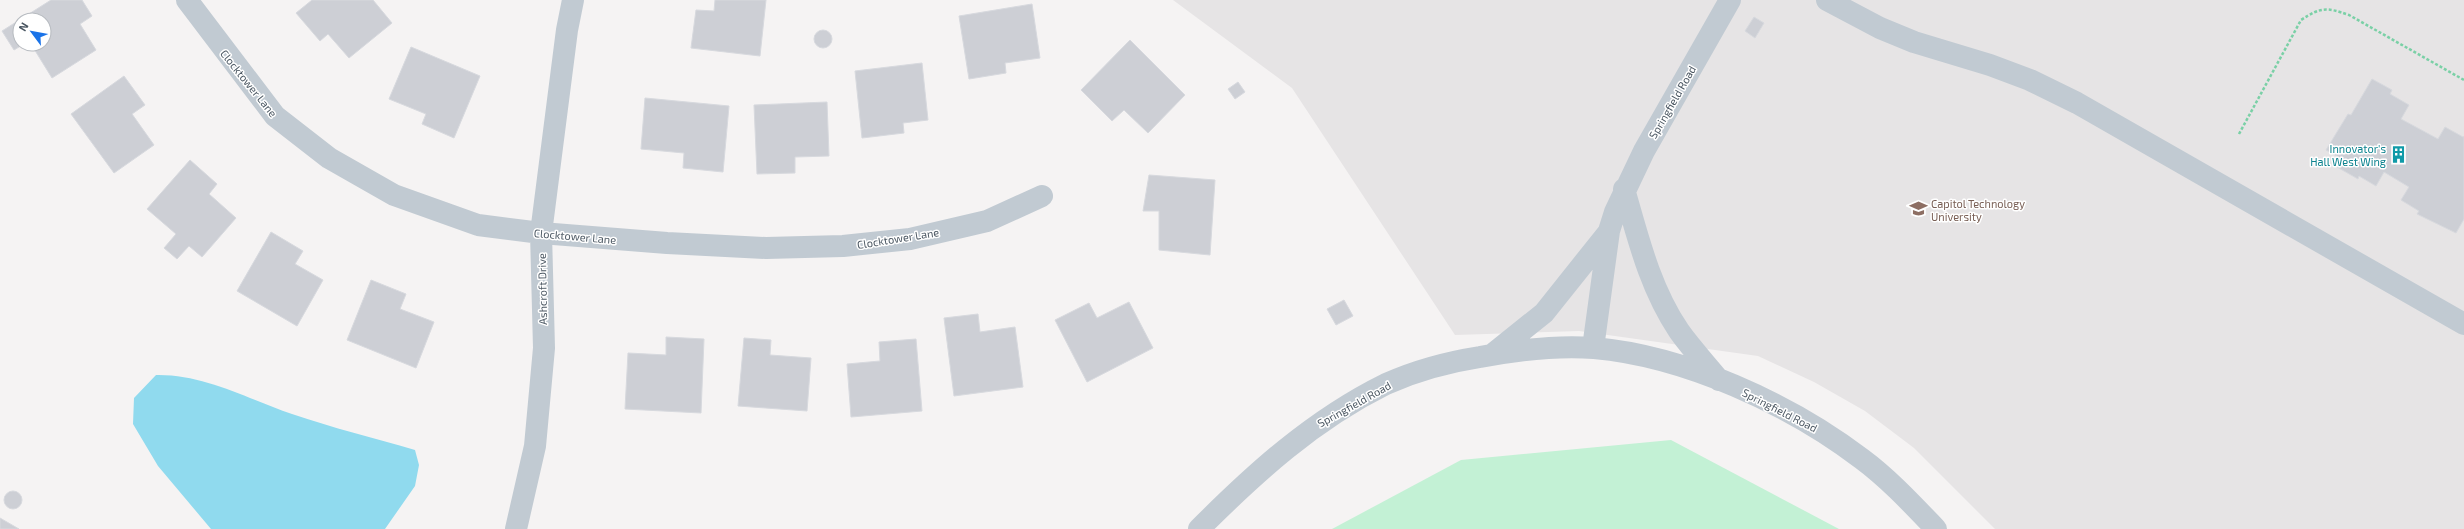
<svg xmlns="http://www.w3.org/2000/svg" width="2464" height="529" font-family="'Exo 2',sans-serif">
	<rect width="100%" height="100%" fill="#f5f3f3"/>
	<path fill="#e6e4e5" d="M 1173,0 L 2464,0 L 2464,529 L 1995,529 L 1914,448 L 1865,411 L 1814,382 L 1758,356 L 1579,331 L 1455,335 L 1292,88 Z"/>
	<path fill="#c3f1d5" d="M 1671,440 L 1839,529 L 1332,529 L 1461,460 Z"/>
	<path fill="#90daee" d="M 156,375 C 204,374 248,399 292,414 C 333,428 374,438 415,450 L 419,465 L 415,486 L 385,529 L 211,529 L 158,466 L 133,424 L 134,398 Z"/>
	<path fill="#cdcfd5" stroke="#d7d9de" d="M 51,0 L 82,0 L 92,16 L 80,24 L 96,50 L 52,78 L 31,44 L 44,44 L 44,20 L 20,20 L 20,44 L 24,44 L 14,50 L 2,31 Z
		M 312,0 L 373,0 L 392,23 L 349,58 L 328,34 L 320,41 L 296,13 Z
		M 715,0 L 766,0 L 760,56 L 691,48 L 696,10 L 714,11 Z
		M 1032,4 L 1040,58 L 1005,63 L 1006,73 L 969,79 L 959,16 Z
		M 1754,17 L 1764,23 L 1755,38 L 1745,31 Z
		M814 39a9 9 0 1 1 18 0a9 9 0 1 1-18 0Z
		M 1130,40 L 1185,95 L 1148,133 L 1124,110 L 1112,121 L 1081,90 Z
		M 411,47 L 480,76 L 454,138 L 422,124 L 426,114 L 389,99 Z
		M 922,63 L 928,120 L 903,123 L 904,133 L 862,138 L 855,71 Z
		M 124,76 L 145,105 L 132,114 L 154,145 L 114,173 L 71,114 Z
		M 2372,79 L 2392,90 L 2390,94 L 2409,105 L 2401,119 L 2438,139 L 2445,127 L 2463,137 L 2464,136 L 2464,219 L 2456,233 L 2417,214 L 2419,211 L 2401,200 L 2409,187 L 2384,172 L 2376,186 L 2359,176 L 2358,179 L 2337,167 L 2342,159 L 2326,150 L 2348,114 L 2351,115 Z
		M 1238,82 L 1245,92 L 1235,99 L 1228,89 Z
		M 645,98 L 729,106 L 723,172 L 683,168 L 684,153 L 641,149 Z
		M 827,102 L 829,156 L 795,157 L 795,173 L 757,174 L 754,105 Z
		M 190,160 L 217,184 L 209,194 L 236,218 L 202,257 L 189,246 L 177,259 L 164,248 L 176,234 L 147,209 Z
		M 1149,175 L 1215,180 L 1210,255 L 1159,250 L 1159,211 L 1143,211 Z
		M 271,232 L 303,251 L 295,264 L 323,280 L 297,326 L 237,291 Z
		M 371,280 L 406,294 L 400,309 L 434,322 L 416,368 L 347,340 Z
		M 1344,300 L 1353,316 L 1336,325 L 1327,309 Z
		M 1129,302 L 1153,348 L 1087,382 L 1055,320 L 1089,303 L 1097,318 Z
		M 978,314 L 980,332 L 1015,327 L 1023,387 L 954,396 L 944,318 Z
		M 666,337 L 704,339 L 701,413 L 625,409 L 628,353 L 666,355 Z
		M 744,338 L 771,340 L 770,355 L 811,358 L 807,411 L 738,406 Z
		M 916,339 L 922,411 L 851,417 L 847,364 L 880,361 L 879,342 Z
		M4 500a9 9 0 1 1 18 0a9 9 0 1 1-18 0Z
		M 0,518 L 19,529 L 0,529 Z"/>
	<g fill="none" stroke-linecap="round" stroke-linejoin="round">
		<path stroke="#7ad0a6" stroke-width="2.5" stroke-dasharray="3 2" stroke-linecap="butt" d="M 2239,134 L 2301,20 C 2321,7 2326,7 2349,15 L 2464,80"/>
		<path stroke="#c1cad2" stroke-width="22" d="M 187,0 L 275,116 L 329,158 L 394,195 L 478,225 L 541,233 L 667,243 L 766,248 L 843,246 L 910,239 L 987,221 L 1042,196
			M 1827,0 L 1880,28 L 1914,42 L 1990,65 L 2030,80 L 2077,103 L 2464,324
			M 1624,189 C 1638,238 1650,288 1679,331 C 1691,348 1706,364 1719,380
			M 1593,348 L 1609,231 L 1615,212 L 1644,151 L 1730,0
			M 1494,353 L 1544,313 L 1607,234
			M 516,529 L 535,446 L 544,348 L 541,233 L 567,30 L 573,0
			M 1199,529 C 1255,473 1313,420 1386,384 C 1415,371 1448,362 1480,357 C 1517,350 1556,345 1594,348 C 1685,356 1790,404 1862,459 C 1889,479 1913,505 1936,529"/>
	</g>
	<defs>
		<symbol id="building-bare" viewBox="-9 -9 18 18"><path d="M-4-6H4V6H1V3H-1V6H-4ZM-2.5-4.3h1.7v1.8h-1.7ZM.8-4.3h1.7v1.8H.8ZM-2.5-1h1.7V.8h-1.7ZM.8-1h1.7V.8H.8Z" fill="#0f9aa8" stroke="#fff" stroke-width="2.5" paint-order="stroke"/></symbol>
		<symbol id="university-bare" viewBox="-9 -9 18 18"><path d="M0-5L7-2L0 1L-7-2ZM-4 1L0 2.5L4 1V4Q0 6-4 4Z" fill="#8d6e63" stroke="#fff" stroke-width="2.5" paint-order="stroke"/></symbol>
	</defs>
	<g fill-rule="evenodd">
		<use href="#building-bare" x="2386" y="142" width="25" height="25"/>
		<use href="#university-bare" x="1906" y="196" width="25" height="25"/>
	</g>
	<g text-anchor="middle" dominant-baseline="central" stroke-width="3" stroke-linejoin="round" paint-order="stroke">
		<g font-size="11" fill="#4a5661" stroke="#fff">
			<text transform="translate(249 83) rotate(51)">Clocktower Lane</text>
			<text transform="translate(1672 102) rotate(-60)">Springfield Road</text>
			<text transform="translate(575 236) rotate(5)">Clocktower Lane</text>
			<text transform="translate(898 238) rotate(-9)">Clocktower Lane</text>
			<text transform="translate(542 289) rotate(-91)">Ashcroft Drive</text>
			<text transform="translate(1354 404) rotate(-29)">Springfield Road</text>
			<text transform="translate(1780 410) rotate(27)">Springfield Road</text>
		</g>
		<g font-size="11" fill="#0d838f" stroke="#fff" text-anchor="end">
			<text x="2386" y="148">Innovator's<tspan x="2386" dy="13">Hall West Wing</tspan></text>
		</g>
		<g font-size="11" fill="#785e54" stroke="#fff" text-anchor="start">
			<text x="1931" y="203">Capitol Technology<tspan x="1931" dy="13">University</tspan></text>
		</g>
	</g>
	<g transform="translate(32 32) rotate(302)"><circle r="19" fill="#ffffff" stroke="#b7bbc0"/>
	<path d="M0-3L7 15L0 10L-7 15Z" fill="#1a73e8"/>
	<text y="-6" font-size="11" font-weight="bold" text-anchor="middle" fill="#4a5661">N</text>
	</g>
</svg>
